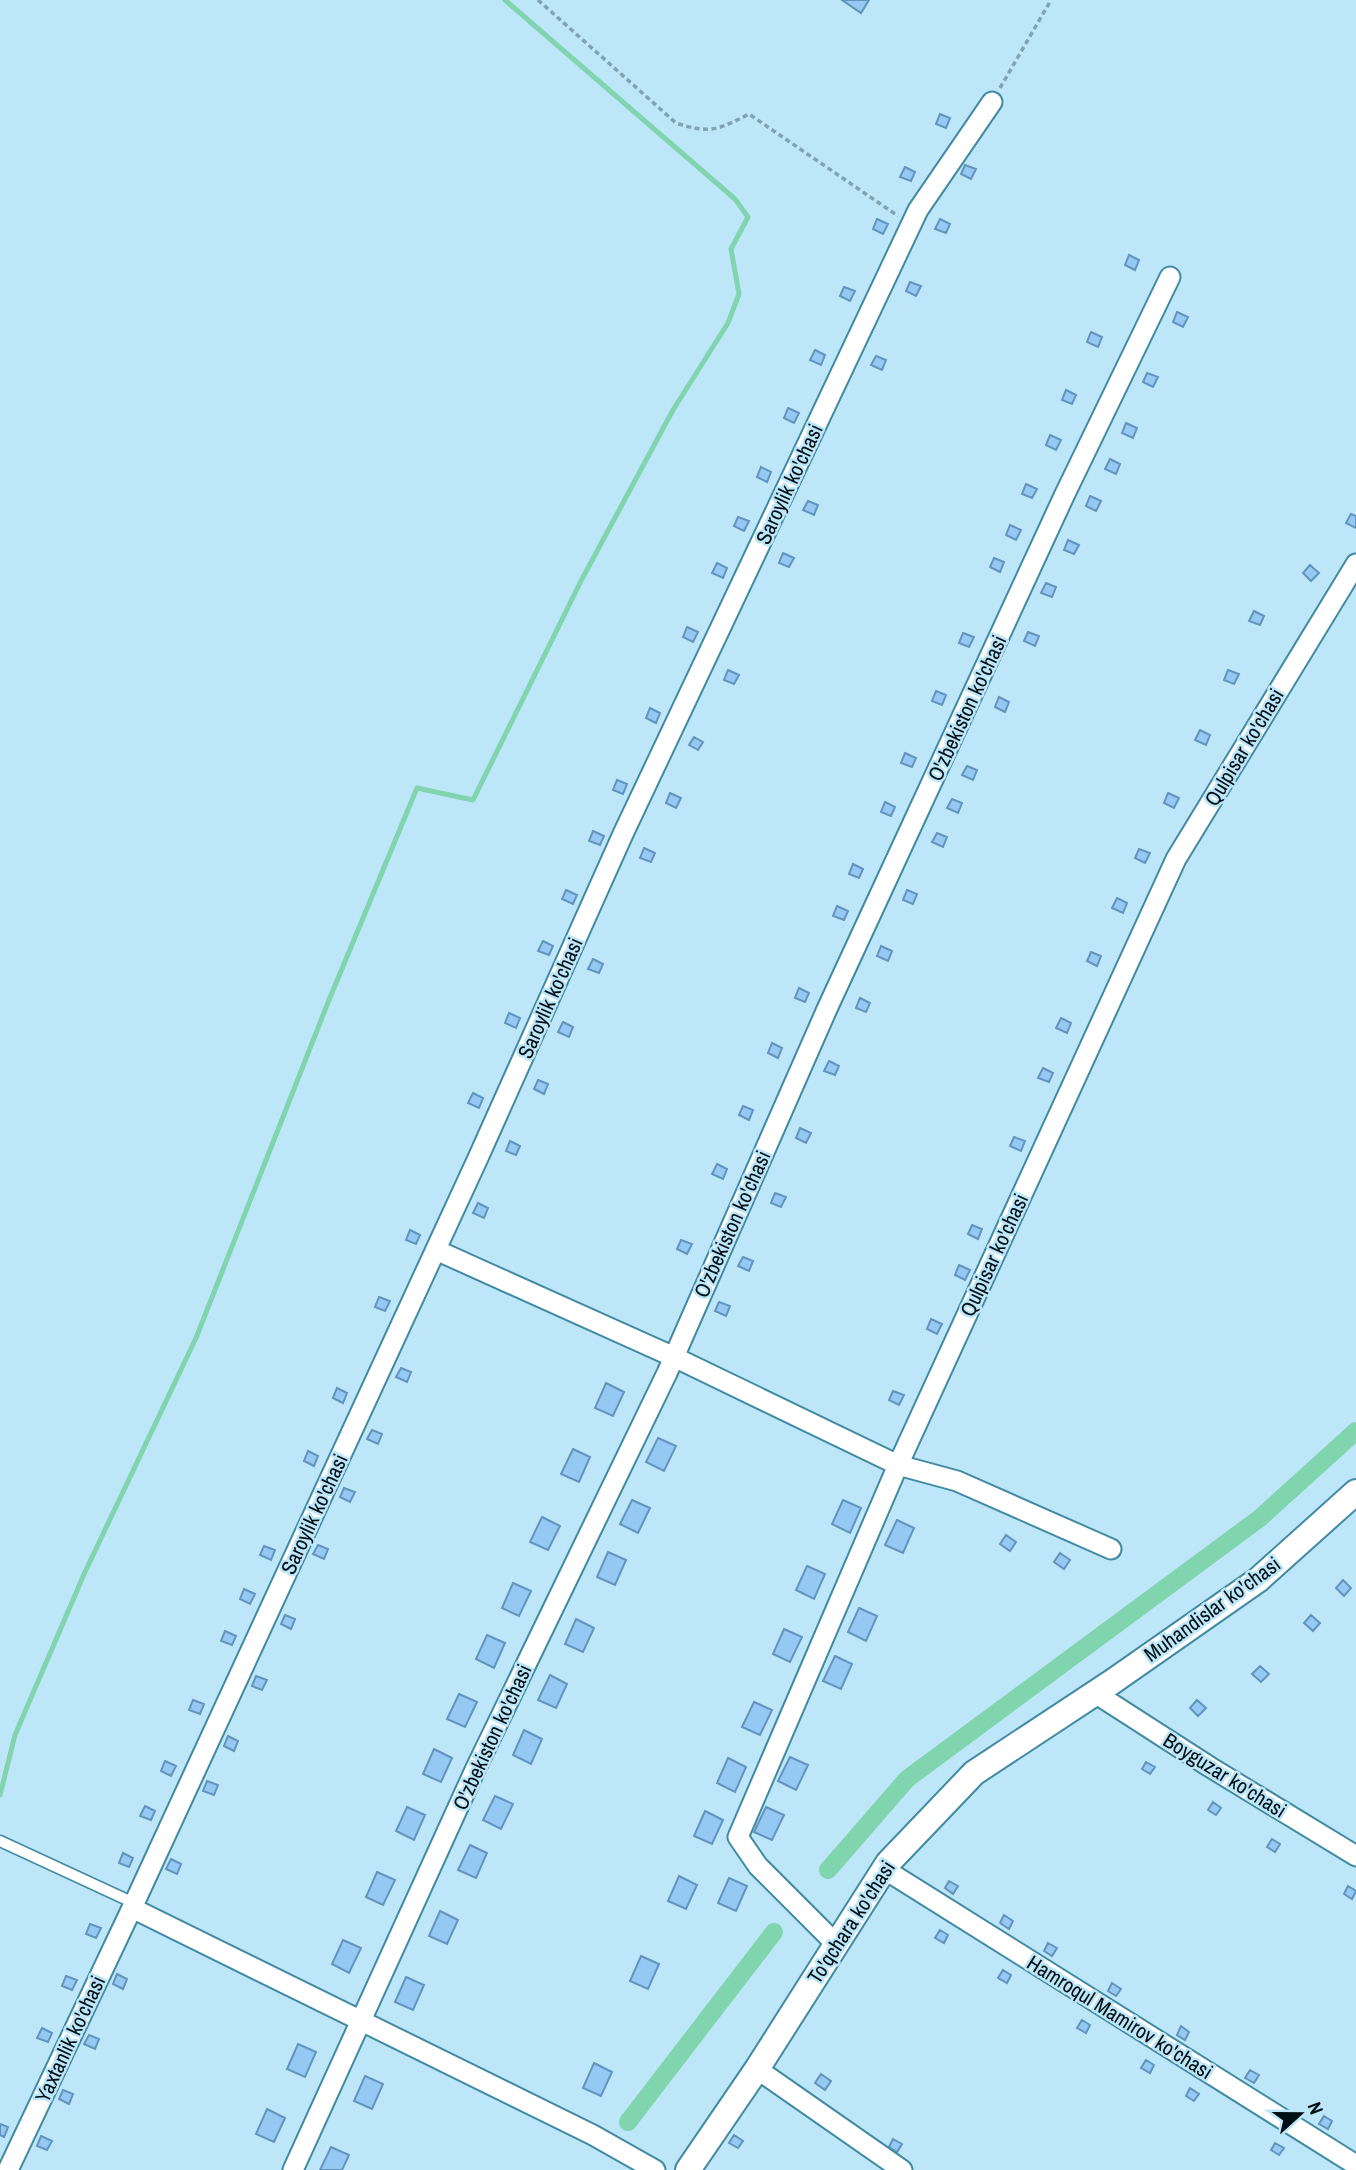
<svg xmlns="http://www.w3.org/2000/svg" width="1356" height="2170" font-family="'Archivo Narrow',sans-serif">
	<rect width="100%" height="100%" fill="#bde7f8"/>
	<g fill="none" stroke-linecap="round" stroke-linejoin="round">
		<path stroke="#80d4ae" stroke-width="5" d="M 0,1795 L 15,1735 L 85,1572 L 196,1338 L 329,1000 L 417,788 L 473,800 L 582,579 L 673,410 L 728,323 L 739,294 L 731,249 L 748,217 L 735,199 L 505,0"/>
		<path stroke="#80d4ae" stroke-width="18" d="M 828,1870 L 907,1779 L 1260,1518 L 1356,1431
			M 628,2122 L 774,1932"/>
	</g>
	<path fill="#95c9f4" stroke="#6294bd" stroke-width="2" d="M 842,0 L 869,0 L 861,13 Z
		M 940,114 L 950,118 L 946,128 L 936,124 Z
		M 965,165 L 976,169 L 971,179 L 961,174 Z
		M 905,167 L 915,172 L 911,181 L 900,177 Z
		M 877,219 L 888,224 L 883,234 L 873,229 Z
		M 940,219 L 950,224 L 946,233 L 935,229 Z
		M 1129,255 L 1139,260 L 1135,270 L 1125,265 Z
		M 910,282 L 921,286 L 916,296 L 906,291 Z
		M 844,287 L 855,291 L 850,301 L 840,296 Z
		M 1177,312 L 1188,317 L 1183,327 L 1173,322 Z
		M 1091,332 L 1102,337 L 1098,347 L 1087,342 Z
		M 815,350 L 825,355 L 821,365 L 810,360 Z
		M 876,356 L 886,360 L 882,370 L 871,365 Z
		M 1147,373 L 1158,377 L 1153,387 L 1143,382 Z
		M 1066,390 L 1076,395 L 1072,404 L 1062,400 Z
		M 788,408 L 799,413 L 794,423 L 784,418 Z
		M 1126,423 L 1137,428 L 1133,438 L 1122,433 Z
		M 1050,435 L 1061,440 L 1056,450 L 1046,445 Z
		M 1110,459 L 1120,464 L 1116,474 L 1105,469 Z
		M 761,467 L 771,472 L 767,482 L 757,477 Z
		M 1026,484 L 1037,489 L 1032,498 L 1022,494 Z
		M 1090,496 L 1101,501 L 1096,511 L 1086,506 Z
		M 808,501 L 818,505 L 814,515 L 803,510 Z
		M 1351,514 L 1356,516 L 1356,528 L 1346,523 Z
		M 738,517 L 749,521 L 744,531 L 734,526 Z
		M 1010,525 L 1021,530 L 1016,540 L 1006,535 Z
		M 1068,540 L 1079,545 L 1074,554 L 1064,550 Z
		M 783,553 L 794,558 L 789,567 L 779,563 Z
		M 994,558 L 1004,562 L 1000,572 L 990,567 Z
		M 717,563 L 727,568 L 723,578 L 712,573 Z
		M 1310,565 L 1319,573 L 1311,581 L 1303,573 Z
		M 1046,583 L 1056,587 L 1052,597 L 1041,593 Z
		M 1254,611 L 1264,616 L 1260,625 L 1249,621 Z
		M 687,627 L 698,632 L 693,642 L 683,637 Z
		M 1028,632 L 1039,636 L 1035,646 L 1024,641 Z
		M 963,633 L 974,637 L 969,647 L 959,643 Z
		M 728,670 L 739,675 L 734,684 L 724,680 Z
		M 1228,670 L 1239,674 L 1234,684 L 1224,680 Z
		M 936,691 L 946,695 L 942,705 L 932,701 Z
		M 999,697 L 1009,702 L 1005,712 L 995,707 Z
		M 650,708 L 660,713 L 656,723 L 646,718 Z
		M 1200,730 L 1210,735 L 1206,745 L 1195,740 Z
		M 694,737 L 703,742 L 698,750 L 689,745 Z
		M 905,753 L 916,758 L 912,767 L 901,763 Z
		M 967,766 L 977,770 L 973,780 L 962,775 Z
		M 617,780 L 627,784 L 623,794 L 613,790 Z
		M 670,793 L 681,798 L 676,808 L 666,803 Z
		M 1168,793 L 1179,798 L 1174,808 L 1164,803 Z
		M 952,799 L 962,803 L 958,813 L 947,808 Z
		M 885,802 L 895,807 L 891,816 L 881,812 Z
		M 593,831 L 604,836 L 600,845 L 589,841 Z
		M 937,833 L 947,837 L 943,847 L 932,842 Z
		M 644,848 L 655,853 L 651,862 L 640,858 Z
		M 1139,849 L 1150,853 L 1145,863 L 1135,858 Z
		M 853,864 L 863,869 L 859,878 L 849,874 Z
		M 566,890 L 577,895 L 573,904 L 562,899 Z
		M 907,890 L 917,894 L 913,904 L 903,900 Z
		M 1117,898 L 1127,903 L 1123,913 L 1112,908 Z
		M 837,906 L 848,911 L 844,920 L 833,916 Z
		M 543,941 L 553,946 L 549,955 L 538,951 Z
		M 881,946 L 892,951 L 888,961 L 877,956 Z
		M 1091,952 L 1101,956 L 1097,966 L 1087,961 Z
		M 593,959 L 603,964 L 599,973 L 588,969 Z
		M 799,988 L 809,993 L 805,1002 L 795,998 Z
		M 860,998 L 870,1003 L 866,1012 L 856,1008 Z
		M 509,1013 L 520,1018 L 516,1028 L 505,1023 Z
		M 1061,1018 L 1071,1023 L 1067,1033 L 1056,1028 Z
		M 563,1022 L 573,1027 L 569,1037 L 558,1032 Z
		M 772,1043 L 782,1048 L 778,1058 L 768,1053 Z
		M 829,1061 L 839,1066 L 835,1075 L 824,1071 Z
		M 1043,1068 L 1053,1073 L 1049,1082 L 1038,1078 Z
		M 538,1080 L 548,1084 L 544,1094 L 534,1089 Z
		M 473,1093 L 483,1098 L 479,1108 L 468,1103 Z
		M 743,1106 L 753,1110 L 749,1120 L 739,1115 Z
		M 800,1128 L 811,1133 L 806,1143 L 796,1138 Z
		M 1014,1137 L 1025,1141 L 1021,1151 L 1010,1146 Z
		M 510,1141 L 520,1146 L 516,1155 L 506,1151 Z
		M 717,1164 L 727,1169 L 723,1179 L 712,1174 Z
		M 775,1193 L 786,1197 L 781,1207 L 771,1203 Z
		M 478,1203 L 488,1208 L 484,1218 L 473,1213 Z
		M 972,1225 L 982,1229 L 978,1239 L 968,1234 Z
		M 410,1230 L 420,1235 L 416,1244 L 406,1240 Z
		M 681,1240 L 692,1244 L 687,1254 L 677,1249 Z
		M 743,1257 L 753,1261 L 749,1271 L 738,1266 Z
		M 959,1265 L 970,1270 L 965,1280 L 955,1275 Z
		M 379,1297 L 390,1301 L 385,1311 L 375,1307 Z
		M 719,1302 L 730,1306 L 726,1316 L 715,1311 Z
		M 931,1319 L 942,1324 L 937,1334 L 927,1329 Z
		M 401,1368 L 411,1372 L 407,1382 L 396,1377 Z
		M 606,1383 L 624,1392 L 613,1416 L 595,1408 Z
		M 337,1388 L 347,1393 L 343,1403 L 333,1398 Z
		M 893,1391 L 904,1395 L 899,1405 L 889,1400 Z
		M 372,1430 L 382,1434 L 378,1444 L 367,1439 Z
		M 658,1438 L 676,1446 L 664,1471 L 646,1462 Z
		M 573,1449 L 590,1457 L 579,1482 L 561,1474 Z
		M 308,1451 L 318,1456 L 314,1466 L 304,1461 Z
		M 344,1488 L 355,1492 L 350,1502 L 340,1497 Z
		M 632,1500 L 650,1508 L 638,1533 L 620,1524 Z
		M 843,1500 L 861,1508 L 850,1533 L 832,1524 Z
		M 542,1517 L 560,1526 L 548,1550 L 530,1542 Z
		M 897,1520 L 914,1528 L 903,1553 L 885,1545 Z
		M 1006,1535 L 1016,1542 L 1010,1551 L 1000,1544 Z
		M 318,1545 L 328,1549 L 324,1559 L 313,1554 Z
		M 264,1546 L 275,1550 L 271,1560 L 260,1555 Z
		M 608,1552 L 626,1560 L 615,1585 L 597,1577 Z
		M 1060,1553 L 1070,1560 L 1064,1569 L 1054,1562 Z
		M 807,1566 L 825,1574 L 814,1599 L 796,1590 Z
		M 1343,1580 L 1351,1588 L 1344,1596 L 1336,1588 Z
		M 513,1583 L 531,1591 L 519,1616 L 502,1608 Z
		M 244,1589 L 255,1594 L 250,1604 L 240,1599 Z
		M 859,1608 L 877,1616 L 866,1641 L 848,1632 Z
		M 285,1615 L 295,1619 L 291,1629 L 281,1624 Z
		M 1311,1615 L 1320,1623 L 1313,1631 L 1304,1623 Z
		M 576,1619 L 594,1628 L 583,1652 L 565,1644 Z
		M 784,1629 L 802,1637 L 790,1662 L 773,1654 Z
		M 225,1631 L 236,1636 L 232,1645 L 221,1641 Z
		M 487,1635 L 505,1643 L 494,1668 L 476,1659 Z
		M 835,1656 L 852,1664 L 841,1689 L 823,1681 Z
		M 1260,1666 L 1269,1674 L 1261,1682 L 1252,1674 Z
		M 550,1675 L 567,1684 L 556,1708 L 538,1700 Z
		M 256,1676 L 267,1680 L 262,1690 L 252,1686 Z
		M 459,1694 L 477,1702 L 465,1727 L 447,1719 Z
		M 193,1700 L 204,1704 L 200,1714 L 189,1710 Z
		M 1197,1700 L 1206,1708 L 1198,1716 L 1190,1708 Z
		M 754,1702 L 772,1710 L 760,1735 L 742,1727 Z
		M 524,1730 L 542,1739 L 531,1764 L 513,1755 Z
		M 228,1736 L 238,1741 L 234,1751 L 224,1746 Z
		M 434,1749 L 452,1758 L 441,1782 L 423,1774 Z
		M 790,1757 L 808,1765 L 796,1790 L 778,1781 Z
		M 728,1758 L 746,1767 L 735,1792 L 717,1783 Z
		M 165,1761 L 176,1766 L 171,1776 L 161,1771 Z
		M 1146,1762 L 1155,1767 L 1150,1774 L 1142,1769 Z
		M 207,1781 L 218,1785 L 214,1795 L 203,1791 Z
		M 495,1796 L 513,1804 L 501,1829 L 483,1820 Z
		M 1213,1802 L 1221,1808 L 1216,1815 L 1208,1810 Z
		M 145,1806 L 155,1811 L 151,1820 L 140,1816 Z
		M 407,1807 L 425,1815 L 414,1840 L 396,1831 Z
		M 766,1807 L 784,1815 L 772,1840 L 754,1832 Z
		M 705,1811 L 723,1820 L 712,1844 L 694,1836 Z
		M 1272,1839 L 1280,1844 L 1275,1852 L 1267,1847 Z
		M 470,1845 L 487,1853 L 476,1878 L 458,1870 Z
		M 123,1853 L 133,1858 L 129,1867 L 119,1863 Z
		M 171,1859 L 181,1864 L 177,1874 L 166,1869 Z
		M 377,1872 L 395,1880 L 383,1905 L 366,1897 Z
		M 679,1876 L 697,1885 L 686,1909 L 668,1901 Z
		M 729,1878 L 747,1886 L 736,1911 L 718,1903 Z
		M 949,1881 L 958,1886 L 953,1894 L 945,1888 Z
		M 1348,1886 L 1356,1891 L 1352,1899 L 1344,1894 Z
		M 440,1911 L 458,1920 L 447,1944 L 429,1936 Z
		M 1004,1915 L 1013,1921 L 1009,1929 L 1000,1923 Z
		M 90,1924 L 101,1928 L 96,1938 L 86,1934 Z
		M 940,1930 L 948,1935 L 944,1943 L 935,1938 Z
		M 343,1940 L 361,1948 L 349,1973 L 332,1964 Z
		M 1048,1943 L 1057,1948 L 1052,1956 L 1044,1951 Z
		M 641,1956 L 659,1964 L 648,1989 L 630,1981 Z
		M 1003,1970 L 1011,1975 L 1007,1983 L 998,1978 Z
		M 117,1974 L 127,1979 L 123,1989 L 113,1984 Z
		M 66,1976 L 77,1980 L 72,1990 L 62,1986 Z
		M 406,1977 L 424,1985 L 413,2010 L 395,2002 Z
		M 1112,1983 L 1121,1989 L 1116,1996 L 1108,1991 Z
		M 1082,2020 L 1090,2025 L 1086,2033 L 1077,2028 Z
		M 1181,2026 L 1189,2032 L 1185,2040 L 1177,2035 Z
		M 42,2028 L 52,2033 L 48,2042 L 37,2038 Z
		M 89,2035 L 99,2039 L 95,2049 L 84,2044 Z
		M 298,2044 L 316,2052 L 305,2077 L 287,2069 Z
		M 1146,2060 L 1154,2065 L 1150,2073 L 1141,2068 Z
		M 594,2063 L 612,2072 L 601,2096 L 583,2088 Z
		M 1250,2070 L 1259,2075 L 1254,2083 L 1245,2078 Z
		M 821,2074 L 831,2081 L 825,2090 L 815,2083 Z
		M 365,2076 L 383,2084 L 372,2109 L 354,2101 Z
		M 1190,2088 L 1199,2094 L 1194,2101 L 1186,2096 Z
		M 63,2090 L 73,2094 L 69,2104 L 59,2099 Z
		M 267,2109 L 285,2118 L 274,2142 L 256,2134 Z
		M 1324,2116 L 1332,2121 L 1328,2129 L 1319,2124 Z
		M 0,2124 L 8,2127 L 4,2137 L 0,2135 Z
		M 734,2135 L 743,2141 L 738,2148 L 729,2143 Z
		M 41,2136 L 52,2141 L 47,2150 L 37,2146 Z
		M 893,2139 L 902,2144 L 897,2152 L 889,2147 Z
		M 1275,2143 L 1284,2148 L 1279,2155 L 1271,2150 Z
		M 331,2147 L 349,2155 L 342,2170 L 320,2170 Z"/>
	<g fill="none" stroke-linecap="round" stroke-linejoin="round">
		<defs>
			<path id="service" d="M 0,1841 L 134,1903"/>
			<path id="minor" d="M 436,1250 L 674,1357 L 898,1465 L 957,1481 L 1111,1549
				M 1095,1693 L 1210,1767 L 1356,1856
				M 884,1869 L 1356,2165
				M 132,1908 L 593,2135 L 655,2170
				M 836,1944 L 758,1866 L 738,1837 L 898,1465 L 1176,859 L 1356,564
				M 757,2069 L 902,2170
				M 8,2170 L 132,1908 L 478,1158 L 623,834 L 918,210 L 992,102
				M 293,2170 L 475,1770 L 667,1373 L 827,1009 L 1064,496 L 1170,277"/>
			<path id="tertiary" d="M 688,2170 L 757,2069 L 888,1863 L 974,1773 L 1112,1682 L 1258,1580 L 1356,1492"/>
		</defs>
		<use href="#service" stroke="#418aa3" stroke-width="13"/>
		<use href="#minor" stroke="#418aa3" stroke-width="23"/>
		<use href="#tertiary" stroke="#418aa3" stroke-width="28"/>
		<path stroke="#81a3b1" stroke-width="3.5" stroke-dasharray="5 3.5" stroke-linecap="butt" d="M 538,0 L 676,123 C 710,134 718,130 749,114 L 898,216
			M 1000,88 L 1051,0"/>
		<use href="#service" stroke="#fff" stroke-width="10"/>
		<use href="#minor" stroke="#fff" stroke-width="19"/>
		<use href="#tertiary" stroke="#fff" stroke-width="24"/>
	</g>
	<g text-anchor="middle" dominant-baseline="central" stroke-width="5" stroke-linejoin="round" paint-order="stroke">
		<g font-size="21" fill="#000f16" stroke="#bde7f8">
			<text transform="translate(789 484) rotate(-65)">Saroylik ko'chasi</text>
			<text transform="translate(967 708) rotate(-65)">O'zbekiston ko'chasi</text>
			<text transform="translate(1244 747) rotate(-59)">Qulpisar ko'chasi</text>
			<text transform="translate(550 998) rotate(-66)">Saroylik ko'chasi</text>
			<text transform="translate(732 1224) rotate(-66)">O'zbekiston ko'chasi</text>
			<text transform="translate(994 1255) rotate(-65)">Qulpisar ko'chasi</text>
			<text transform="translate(314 1514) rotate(-65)">Saroylik ko'chasi</text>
			<text transform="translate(1212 1609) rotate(-36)">Muhandislar ko'chasi</text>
			<text transform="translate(492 1737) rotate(-65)">O'zbekiston ko'chasi</text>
			<text transform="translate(1225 1775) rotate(32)">Boyguzar ko'chasi</text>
			<text transform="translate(851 1922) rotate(-57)">To'qchara ko'chasi</text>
			<text transform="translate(1120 2017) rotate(32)">Hamroqul Mamirov ko'chasi</text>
			<text transform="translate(70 2039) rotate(-65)">Yaxtanlik ko'chasi</text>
		</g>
	</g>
	<g transform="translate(1300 2114) rotate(69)" stroke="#bde7f8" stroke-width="5" paint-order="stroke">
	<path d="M0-5L12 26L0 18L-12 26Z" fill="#000f16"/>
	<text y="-10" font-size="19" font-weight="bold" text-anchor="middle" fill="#000f16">N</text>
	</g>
</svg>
